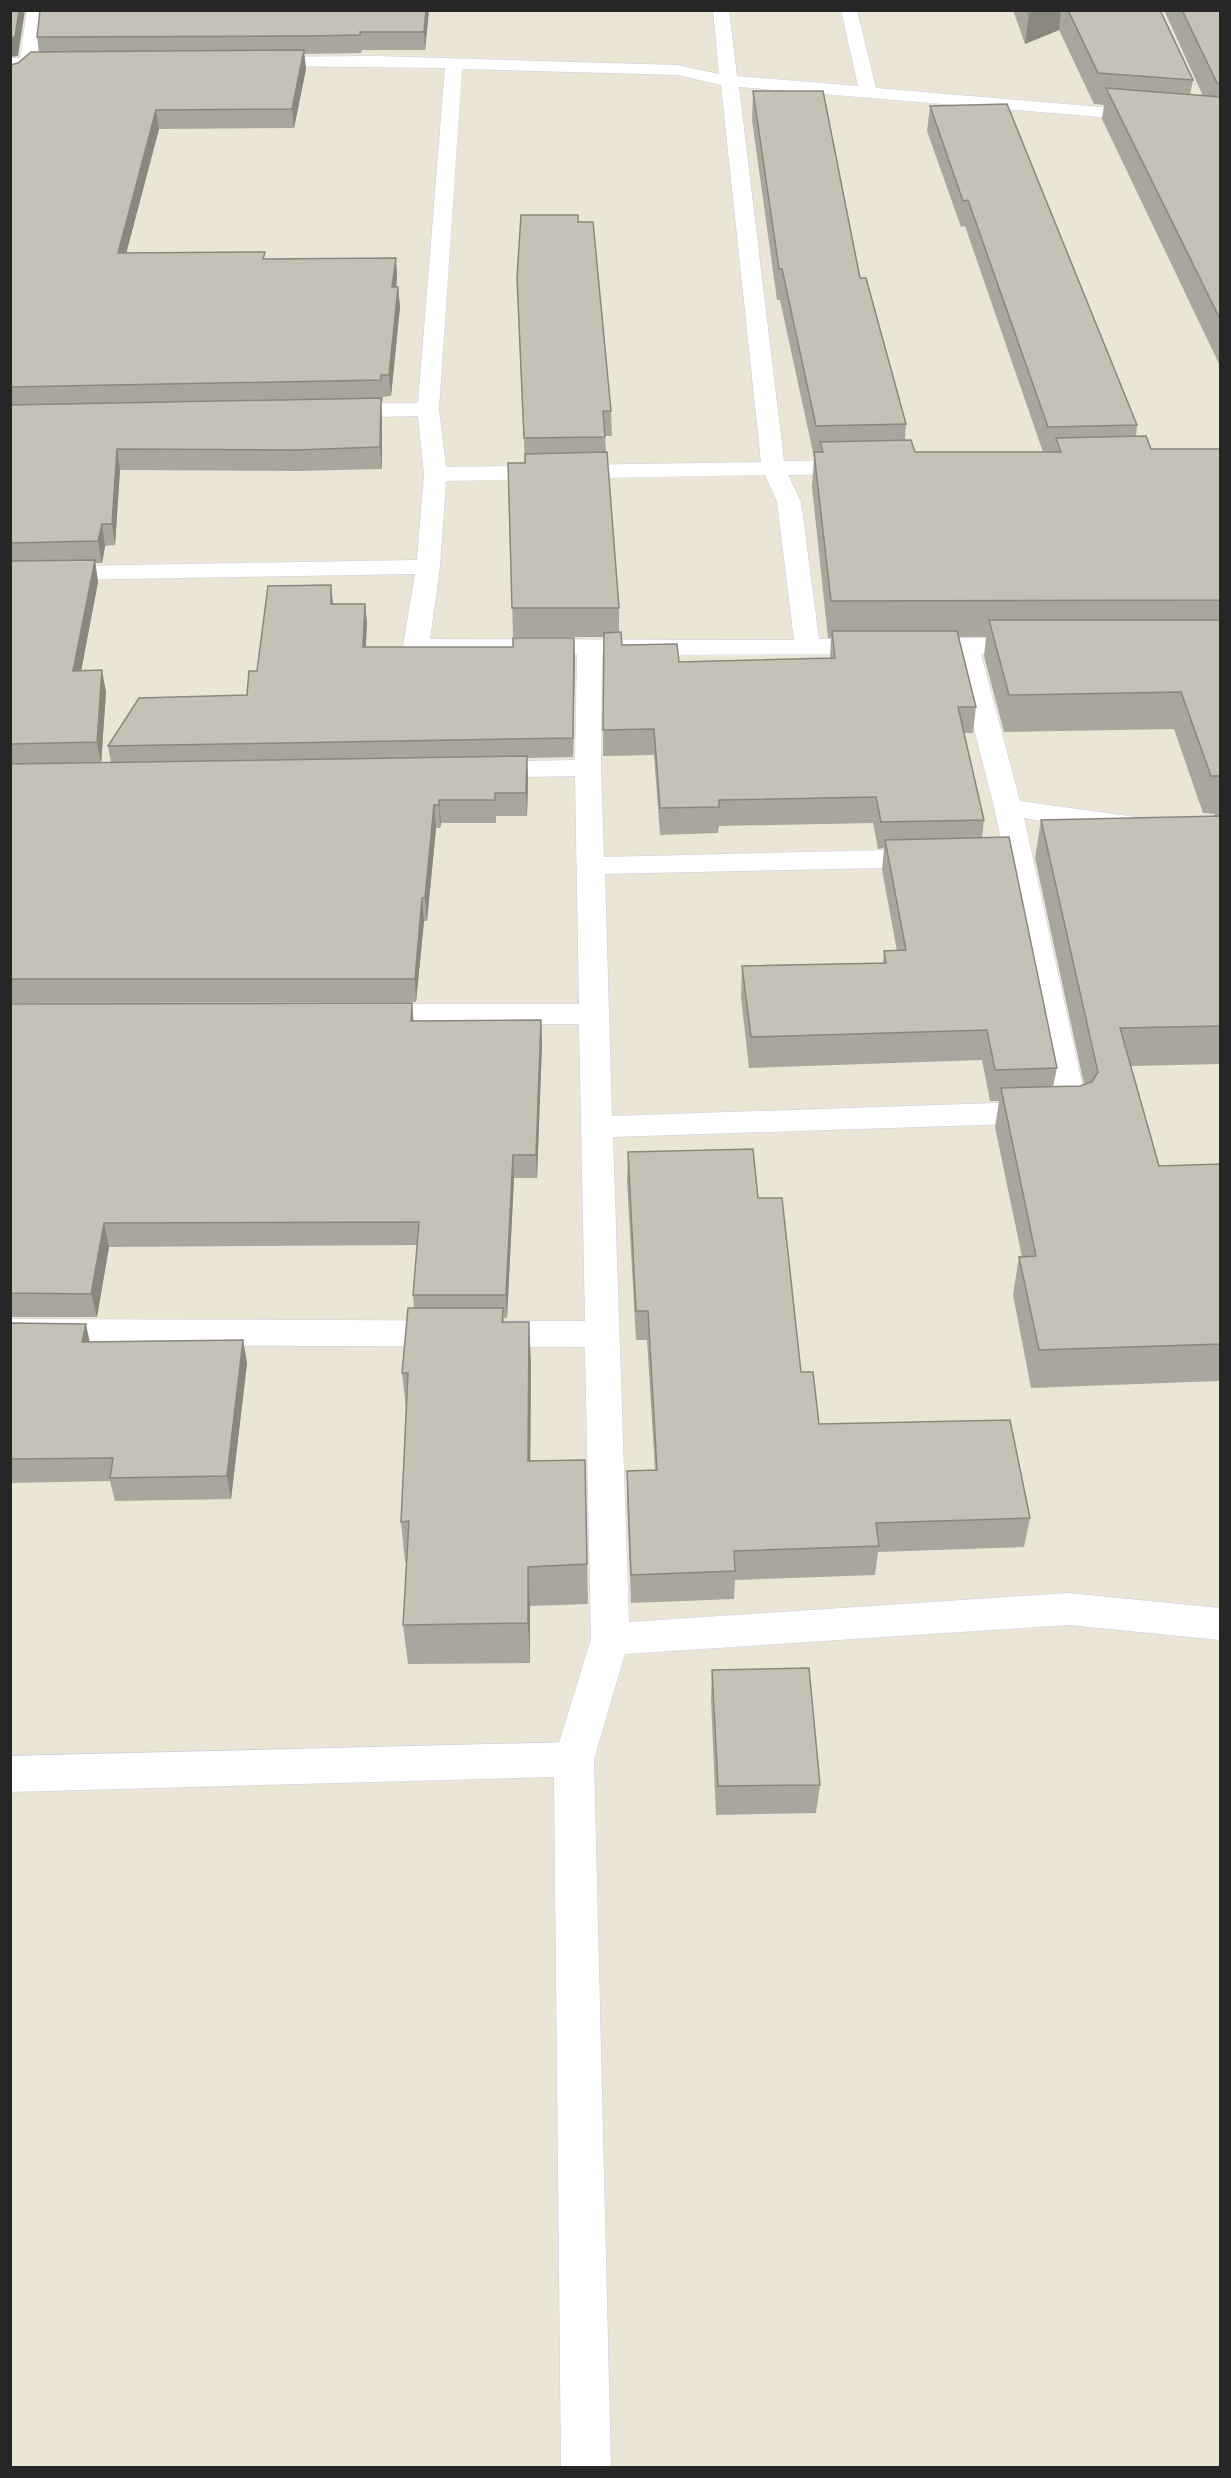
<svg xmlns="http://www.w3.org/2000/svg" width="1231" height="2478" font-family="Raleway,sans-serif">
	<rect width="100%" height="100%" fill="#ebe5d6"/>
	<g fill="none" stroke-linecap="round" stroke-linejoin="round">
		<defs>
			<path id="minor" d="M 27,10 L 43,10 L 37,58 L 70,59 L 73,63 L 70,67 L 33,68 C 26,75 21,84 10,82 L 10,71 L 13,68 L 10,68 L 10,58 L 20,58 Z
				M 713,10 L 729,10 L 737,76 L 858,86 L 841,10 L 857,10 L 876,88 L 1220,117 L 1220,127 L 739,87 L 784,461 L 859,460 L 867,462 L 870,467 L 867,472 L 859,474 L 788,475 L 801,502 L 819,639 L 1030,638 L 1039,641 L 1043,646 L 1039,651 L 1030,654 L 981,654 L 1020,801 L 1136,817 L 1140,823 L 1136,829 C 1104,837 1057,823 1024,818 L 1088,1111 L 1083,1119 L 1072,1122 L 613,1137 L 629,1622 L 1068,1593 L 1220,1608 L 1220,1640 L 1068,1625 L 625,1654 L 594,1759 L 588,1771 L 574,1776 L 560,1771 L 554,1759 L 591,1639 L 585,1347 L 10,1345 L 10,1319 L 585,1321 L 579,1024 L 368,1024 L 357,1021 L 353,1014 L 357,1007 L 368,1004 L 579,1004 L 575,776 L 482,778 L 473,776 L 469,770 L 473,764 L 482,762 L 575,760 L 577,655 L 416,654 L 407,651 L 403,646 L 415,574 L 10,581 L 10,567 L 417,560 L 424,474 L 418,416 L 337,418 L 329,416 L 326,411 L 329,406 L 337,404 L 418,403 L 445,68 L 259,66 L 253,65 L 250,61 L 253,57 L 376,56 L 677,65 L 719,74 ZM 462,69 L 677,75 L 721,85 L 761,462 L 446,467 L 439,409 ZM 765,475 L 777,502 L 794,640 L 430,639 L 440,567 L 446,481 ZM 955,654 L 994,807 L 1054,1101 L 612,1116 L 605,874 L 929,867 L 939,864 L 943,858 L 939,852 L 929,849 L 604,857 L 601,768 L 602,655 Z"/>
			<path id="tertiary" d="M 574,1742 L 588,1747 L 594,1759 L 611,2468 L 561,2468 L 554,1777 L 10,1792 L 10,1756 Z"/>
		</defs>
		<use href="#minor" stroke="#cbcce1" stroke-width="1"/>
		<use href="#tertiary" stroke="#cbcce1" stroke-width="1"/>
		<use href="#minor" fill="#fff" fill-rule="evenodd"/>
		<use href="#tertiary" fill="#fff" fill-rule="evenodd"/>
	</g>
	<path fill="#a9a69d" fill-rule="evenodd" d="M 40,10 L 429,10 L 425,50 L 362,50 L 361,53 L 304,54 L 306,69 L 294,128 L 159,129 L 126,253 L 265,259 L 396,258 L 397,278 L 396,287 L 398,287 L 400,307 L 391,396 L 383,397 L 383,401 L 381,401 L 382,419 L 382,469 L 298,471 L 120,470 L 115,545 L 105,546 L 102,563 L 95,563 L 98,582 L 81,670 L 106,692 L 101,763 L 111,763 L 108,746 L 247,695 L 257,671 L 333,604 L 367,622 L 365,647 L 513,647 L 574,638 L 573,757 L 527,758 L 528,779 L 527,816 L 496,816 L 496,823 L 441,823 L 440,828 L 436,828 L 427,921 L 424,921 L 416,1002 L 10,1003 L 10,65 L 18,63 L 39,52 L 37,37 Z
		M 1013,10 L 1160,10 L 1193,80 L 1190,95 L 1203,96 L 1164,10 L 1221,10 L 1221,368 L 1102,119 L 1104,105 L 1094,104 L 1059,30 L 1025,44 Z
		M 753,91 L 860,278 L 906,424 L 905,440 L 915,452 L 1043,452 L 965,226 L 961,227 L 927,131 L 930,106 L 1137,425 L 1136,437 L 1151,449 L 1221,449 L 1221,1064 L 1131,1066 L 1159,1166 L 1221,1164 L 1221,1386 L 1219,1381 L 1031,1388 L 1013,1295 L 1019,1257 L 1022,1257 L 995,1127 L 999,1101 L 990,1101 L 982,1060 L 749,1068 L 741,997 L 742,966 L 883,963 L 884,951 L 897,951 L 882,870 L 884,848 L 878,849 L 873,823 L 719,826 L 718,833 L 660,835 L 654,755 L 603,756 L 604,637 L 513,637 L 508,463 L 525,463 L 517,278 L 578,222 L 611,411 L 612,436 L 605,436 L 606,452 L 619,608 L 619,633 L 622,645 L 679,662 L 830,659 L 831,638 L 828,638 L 812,487 L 814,457 L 780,300 L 777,300 L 752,120 ZM 959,637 L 986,637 L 984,656 L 1004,732 L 1174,729 L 1203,813 L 1215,814 L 1214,816 L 1041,820 L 1035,858 L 1084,1084 L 1080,1086 L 1053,1087 L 1057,1068 L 982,838 L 984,820 L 964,733 L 973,733 L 976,707 Z
		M 10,1004 L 414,1021 L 541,1020 L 542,1044 L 537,1178 L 514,1178 L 507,1318 L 504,1318 L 504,1322 L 531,1363 L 530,1461 L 585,1460 L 588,1604 L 530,1606 L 530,1663 L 408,1664 L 403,1625 L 407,1562 L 405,1562 L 401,1522 L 406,1409 L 402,1373 L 414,1308 L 413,1295 L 417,1245 L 109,1247 L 97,1317 L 10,1317 Z
		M 628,1152 L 758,1198 L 801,1372 L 819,1424 L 1030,1518 L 1024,1547 L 878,1552 L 875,1575 L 735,1580 L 734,1599 L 631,1603 L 627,1499 L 627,1471 L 655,1470 L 647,1340 L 636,1340 L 627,1181 Z
		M 10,1323 L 90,1342 L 243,1340 L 247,1363 L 231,1499 L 115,1501 L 110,1481 L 10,1483 Z
		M 712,1670 L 820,1785 L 816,1813 L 716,1815 L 711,1699 Z"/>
	<path fill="#8a877f" d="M 19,10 L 25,10 L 18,56 L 10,57 L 10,38 Z
		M 426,10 L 429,10 L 425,50 L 424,32 Z
		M 1037,10 L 1061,10 L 1059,30 L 1025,44 L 1029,14 Z
		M 304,50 L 306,69 L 294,128 L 292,109 Z
		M 156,110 L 159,129 L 121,273 L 118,253 Z
		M 396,258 L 397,278 L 394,307 L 392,287 Z
		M 398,287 L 400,307 L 391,396 L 389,375 Z
		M 381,398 L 382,419 L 382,469 L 380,447 Z
		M 117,449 L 120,470 L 115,545 L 112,524 Z
		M 102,524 L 105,546 L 102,563 L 98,541 Z
		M 95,560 L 98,582 L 77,693 L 73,671 Z
		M 331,585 L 333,603 L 333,623 L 331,604 Z
		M 365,604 L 367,622 L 365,666 L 363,647 Z
		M 574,638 L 575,657 L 573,757 L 573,738 Z
		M 102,670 L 106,692 L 101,765 L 97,742 Z
		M 527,756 L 528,779 L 527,816 L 526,793 Z
		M 439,800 L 441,823 L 440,828 L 439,805 Z
		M 434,805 L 436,828 L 427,921 L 425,898 Z
		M 422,898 L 424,921 L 416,1002 L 415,979 Z
		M 412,1003 L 414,1027 L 411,1021 Z
		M 541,1020 L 542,1044 L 537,1178 L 536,1155 Z
		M 513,1155 L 514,1178 L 507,1318 L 506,1295 Z
		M 104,1223 L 109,1247 L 97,1317 L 91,1294 Z
		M 529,1322 L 531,1363 L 530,1502 L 528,1461 Z
		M 86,1324 L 91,1348 L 82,1342 Z
		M 243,1340 L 247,1363 L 231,1499 L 227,1476 Z
		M 528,1567 L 530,1606 L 530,1663 L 528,1623 Z"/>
	<path fill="#c5c1b6" stroke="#8a877f" stroke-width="1.5" d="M 10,10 L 19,10 L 15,37 L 10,38 Z
		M 40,10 L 426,10 L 424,32 L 360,32 L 360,35 L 307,36 L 37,37 Z
		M 1027,10 L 1037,10 L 1029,14 Z
		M 1068,10 L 1160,10 L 1193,80 L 1098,73 Z
		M 1182,10 L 1221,10 L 1221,83 L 1217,83 Z
		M 304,50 L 292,109 L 156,110 L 118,253 L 265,252 L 263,259 L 396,258 L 392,287 L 398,287 L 389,375 L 381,375 L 381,380 L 10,387 L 10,65 L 18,63 L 31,52 Z
		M 1106,88 L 1221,97 L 1221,321 Z
		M 753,91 L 823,91 L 860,278 L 866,278 L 906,424 L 816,426 L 782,269 L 779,269 Z
		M 1007,104 L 1137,425 L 1048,427 L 968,200 L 963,201 L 930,106 Z
		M 521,215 L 578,215 L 578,222 L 593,222 L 611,411 L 603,411 L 605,437 L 524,438 L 517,278 Z
		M 381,398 L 380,447 L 296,450 L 117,449 L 112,524 L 102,524 L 98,541 L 10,543 L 10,405 Z
		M 1146,436 L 1151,449 L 1221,449 L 1221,600 L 831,601 L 814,452 L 823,452 L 820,442 L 911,440 L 915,452 L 1061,452 L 1056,438 Z
		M 607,452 L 619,608 L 512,608 L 508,463 L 525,463 L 525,454 Z
		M 95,560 L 73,671 L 102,670 L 97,742 L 10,744 L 10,561 Z
		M 331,585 L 331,604 L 365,604 L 363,647 L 513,647 L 513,638 L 574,638 L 573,738 L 108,746 L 139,698 L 247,695 L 249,671 L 257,671 L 268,586 Z
		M 989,620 L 1221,620 L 1221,776 L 1211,776 L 1181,692 L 1009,695 Z
		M 832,631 L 957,631 L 976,707 L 958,707 L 984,820 L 881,822 L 876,797 L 719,800 L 719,807 L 660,808 L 654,729 L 603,730 L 604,633 L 621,632 L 622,645 L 677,644 L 679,662 L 835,658 Z
		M 527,756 L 526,793 L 495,793 L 495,800 L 439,800 L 439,805 L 434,805 L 425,898 L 422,898 L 415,979 L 10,979 L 10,764 Z
		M 1221,816 L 1221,1026 L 1120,1028 L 1159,1166 L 1221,1164 L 1221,1344 L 1039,1350 L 1019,1257 L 1036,1256 L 1001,1088 L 1080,1086 L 1092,1082 L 1098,1072 L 1041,820 Z
		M 1009,837 L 1057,1068 L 995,1070 L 987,1030 L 751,1037 L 742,966 L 886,963 L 884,951 L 906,950 L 885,840 Z
		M 412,1003 L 411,1021 L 541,1020 L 536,1155 L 513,1155 L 506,1295 L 413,1295 L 419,1222 L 104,1223 L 91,1294 L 10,1293 L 10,1004 Z
		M 753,1149 L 758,1198 L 782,1198 L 801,1372 L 813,1372 L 819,1424 L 1010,1420 L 1030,1518 L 876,1523 L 879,1546 L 734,1551 L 735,1571 L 631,1575 L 627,1471 L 657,1470 L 648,1311 L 636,1311 L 628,1152 Z
		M 408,1308 L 503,1308 L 502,1322 L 529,1322 L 528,1461 L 585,1460 L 587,1564 L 528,1567 L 528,1623 L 403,1625 L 409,1521 L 401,1522 L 408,1373 L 402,1373 Z
		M 10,1323 L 86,1324 L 82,1342 L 243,1340 L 227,1476 L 110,1478 L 113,1458 L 10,1459 Z
		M 809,1668 L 820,1785 L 718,1786 L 712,1670 Z"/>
	<rect width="1231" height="2478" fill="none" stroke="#262626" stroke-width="24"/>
</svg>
